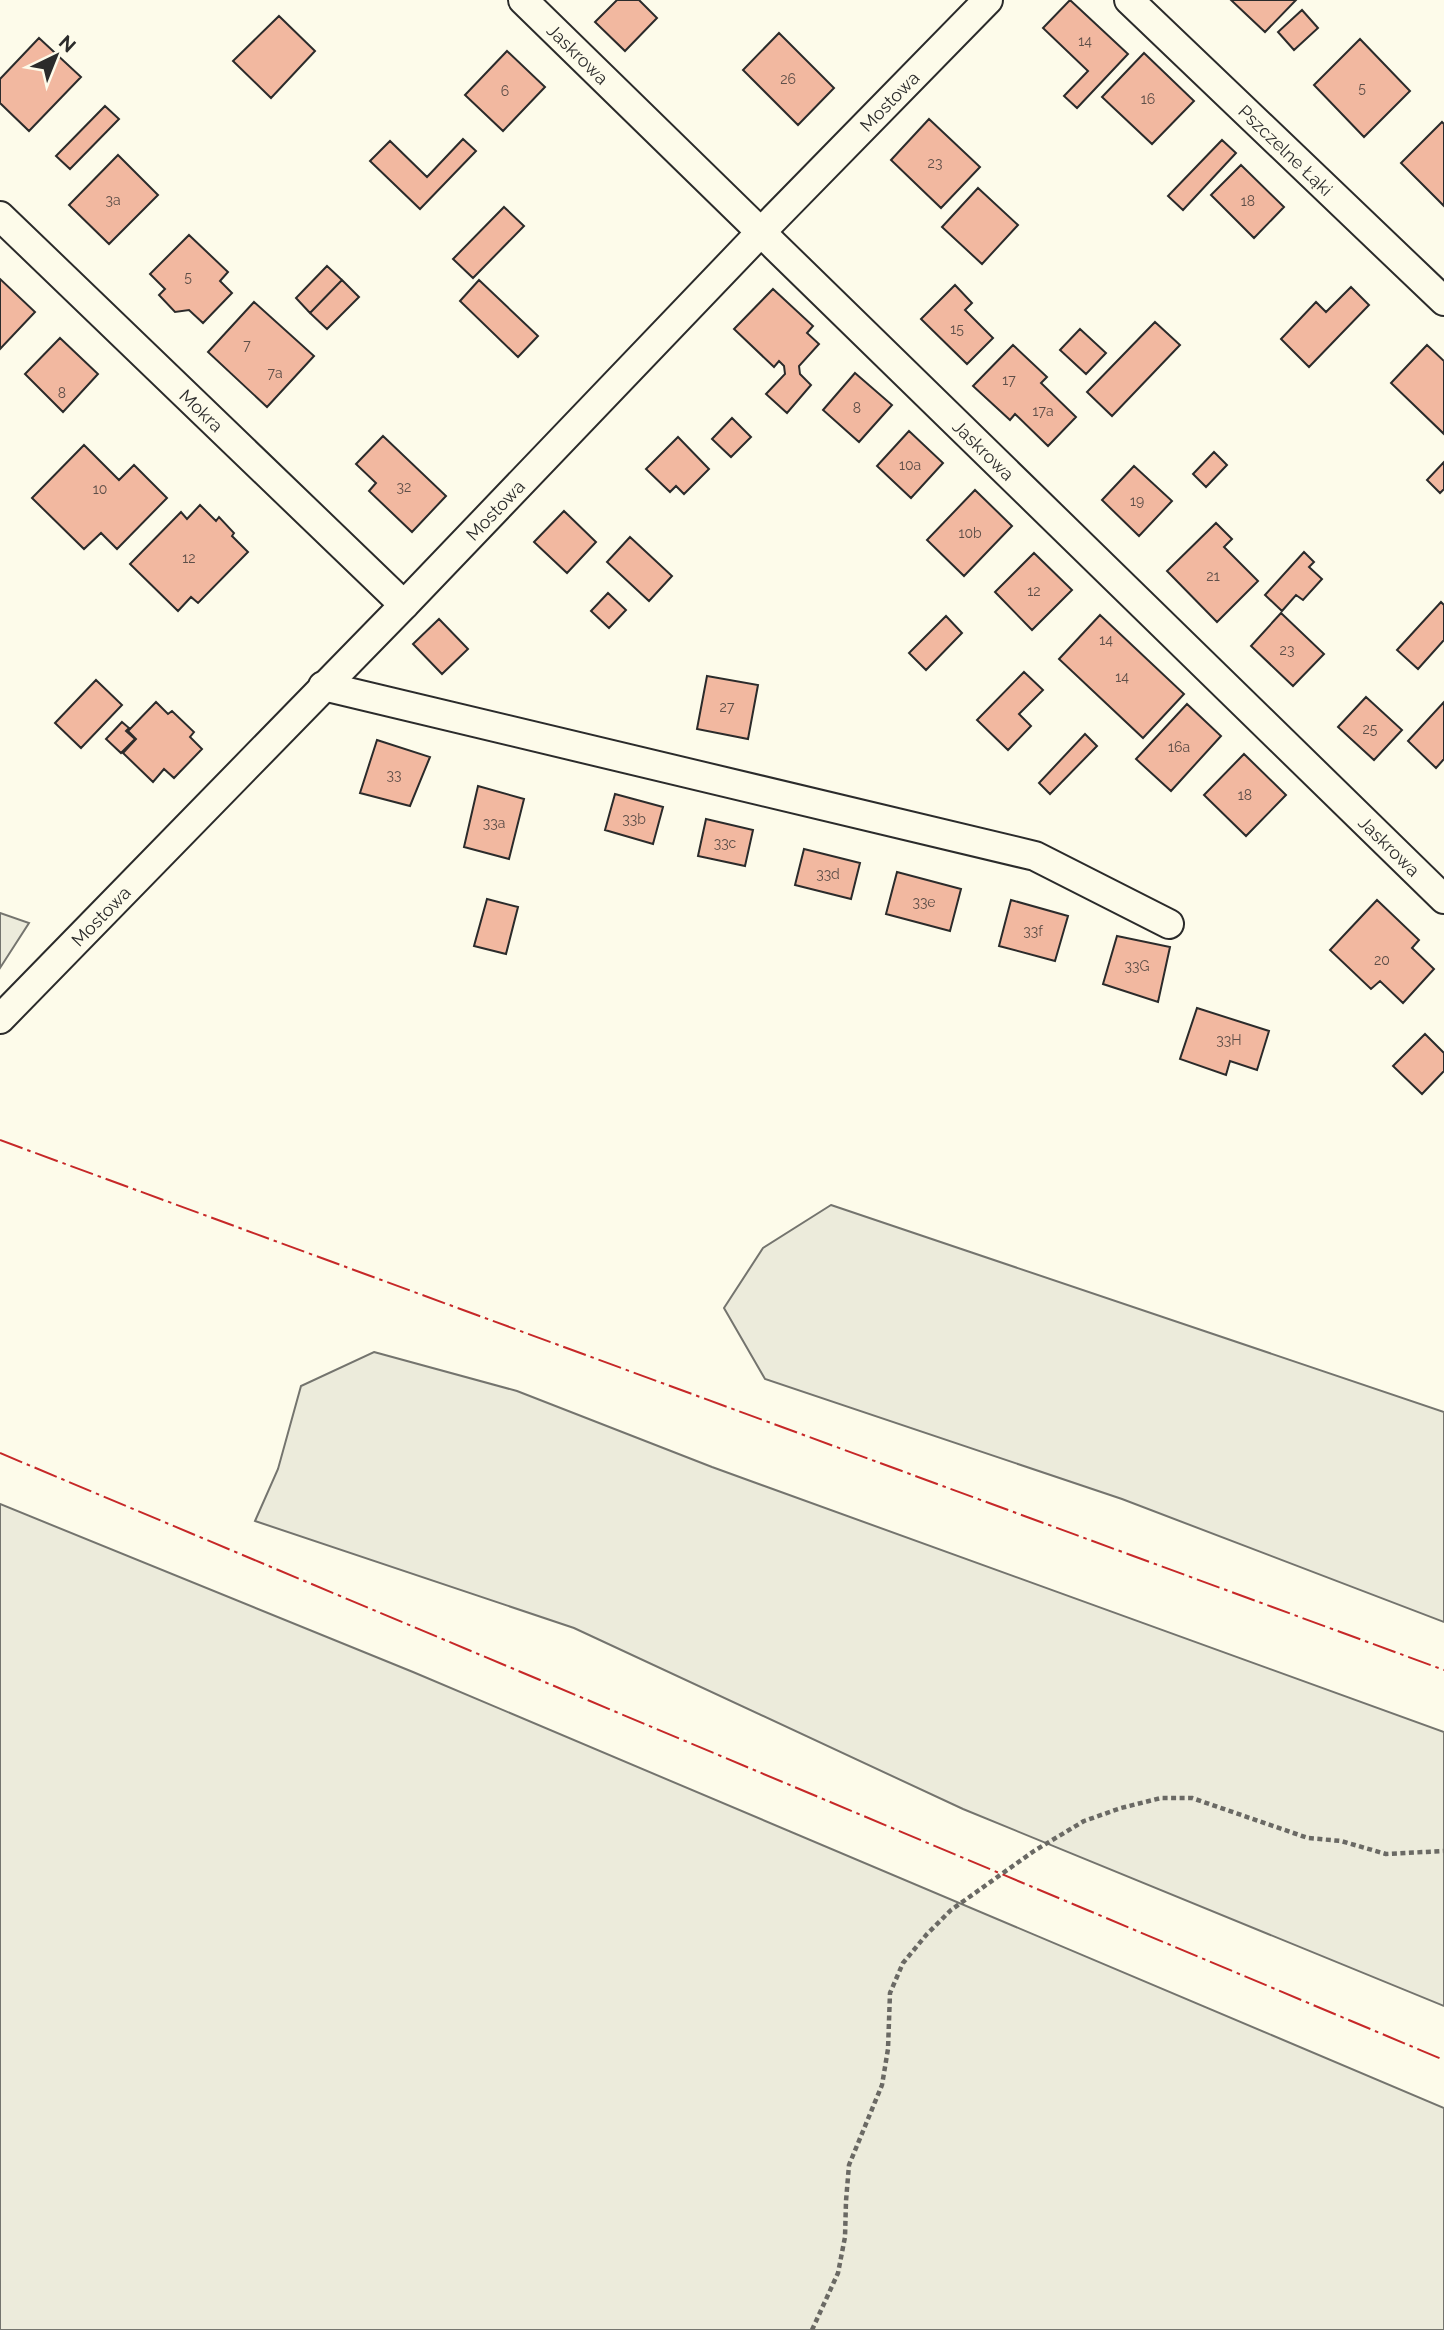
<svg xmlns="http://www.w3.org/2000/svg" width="1444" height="2330" font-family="Raleway,sans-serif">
	<rect width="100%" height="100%" fill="#fdfbea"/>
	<path fill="#ecebdb" stroke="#74746e" stroke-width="2" d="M 0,913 L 29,923 L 0,968 Z
		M 831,1205 L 1444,1412 L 1444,1622 L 1122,1499 L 765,1379 L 724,1308 L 763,1248 Z
		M 374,1352 L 517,1391 L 712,1467 L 1444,1732 L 1444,2006 L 963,1809 L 574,1628 L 255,1521 L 278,1469 L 301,1386 Z
		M 0,1504 L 413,1672 L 1444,2108 L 1444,2330 L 0,2330 Z"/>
	<path fill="#f2b8a0" stroke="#2b2b2b" stroke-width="2" d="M 617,0 L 639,0 L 657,18 L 625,51 L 595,22 Z
		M 1070,0 L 1128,54 L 1077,108 L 1064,96 L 1088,71 L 1043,28 Z
		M 1231,0 L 1296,0 L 1265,32 Z
		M 1302,10 L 1318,28 L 1294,50 L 1278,32 Z
		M 279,16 L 315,51 L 271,98 L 233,61 Z
		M 779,33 L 834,88 L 798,125 L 743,70 Z
		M 39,38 L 81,77 L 29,131 L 0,103 L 0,79 Z
		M 1360,39 L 1410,91 L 1364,137 L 1314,85 Z
		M 507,51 L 545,87 L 503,131 L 465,95 Z
		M 1144,53 L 1194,101 L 1152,144 L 1102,97 Z
		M 105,106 L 119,119 L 70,169 L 56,156 Z
		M 929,119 L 980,167 L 941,208 L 891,160 Z
		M 1442,122 L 1444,124 L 1444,206 L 1401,163 Z
		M 463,139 L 476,151 L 420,209 L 370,161 L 390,141 L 427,177 Z
		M 1222,140 L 1236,153 L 1183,210 L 1168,196 Z
		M 118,155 L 158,195 L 109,244 L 69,205 Z
		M 1241,165 L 1284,207 L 1254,238 L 1211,195 Z
		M 978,188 L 1018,225 L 982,264 L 942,227 Z
		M 504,207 L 524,226 L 473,278 L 453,259 Z
		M 189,235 L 228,272 L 220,281 L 232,293 L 203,323 L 189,310 L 175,312 L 159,295 L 165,289 L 150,274 Z
		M 327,266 L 342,280 L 310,313 L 296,298 Z
		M 0,279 L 35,312 L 0,349 Z
		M 342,280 L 359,297 L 327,329 L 310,313 Z
		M 479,280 L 538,336 L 518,357 L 460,301 Z
		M 955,285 L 972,303 L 965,310 L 993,338 L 967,364 L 921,319 Z
		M 1351,287 L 1369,305 L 1309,367 L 1281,339 L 1316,302 L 1326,312 Z
		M 773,289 L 813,326 L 807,333 L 819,344 L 799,366 L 800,374 L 811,385 L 787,413 L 766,394 L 785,374 L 784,366 L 779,361 L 774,367 L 734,329 Z
		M 254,302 L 314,356 L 267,407 L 208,352 Z
		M 1155,322 L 1180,345 L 1112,416 L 1087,392 Z
		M 1080,329 L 1106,353 L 1086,374 L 1060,350 Z
		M 60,338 L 98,374 L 63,412 L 25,374 Z
		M 1013,345 L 1047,377 L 1041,383 L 1076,417 L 1048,446 L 1015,414 L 1010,420 L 973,386 Z
		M 1427,345 L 1444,361 L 1444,434 L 1391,383 Z
		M 855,373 L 892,405 L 859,442 L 823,410 Z
		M 732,418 L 751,437 L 731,457 L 712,439 Z
		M 909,431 L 943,463 L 911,498 L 877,466 Z
		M 383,436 L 446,496 L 412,532 L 369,491 L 376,483 L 356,464 Z
		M 678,437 L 709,469 L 684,494 L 676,486 L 670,492 L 646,469 Z
		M 84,445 L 119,480 L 134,465 L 167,498 L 117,549 L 101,533 L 84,549 L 32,498 Z
		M 1214,452 L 1227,465 L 1206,487 L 1193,474 Z
		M 1444,462 L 1444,489 L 1440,493 L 1427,480 Z
		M 1134,466 L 1172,501 L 1139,536 L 1102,500 Z
		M 975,490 L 1012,526 L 964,576 L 927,540 Z
		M 200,505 L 216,521 L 219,517 L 234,533 L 232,536 L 248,552 L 198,603 L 191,597 L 178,611 L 130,564 L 181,512 L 187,519 Z
		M 564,511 L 596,542 L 567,573 L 534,542 Z
		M 1216,523 L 1232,539 L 1224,547 L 1258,581 L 1217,622 L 1167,571 Z
		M 630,537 L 672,576 L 649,601 L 607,562 Z
		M 1304,552 L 1314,562 L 1309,567 L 1322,579 L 1303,600 L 1296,595 L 1282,611 L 1265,595 Z
		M 1034,553 L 1072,590 L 1032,630 L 995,592 Z
		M 608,593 L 626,610 L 609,628 L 591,611 Z
		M 1441,602 L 1444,605 L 1444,640 L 1418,669 L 1397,650 Z
		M 1281,613 L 1324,654 L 1293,686 L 1251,646 Z
		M 1100,615 L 1184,694 L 1143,738 L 1059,659 Z
		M 946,616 L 962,633 L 926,670 L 909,653 Z
		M 439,619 L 468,649 L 442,674 L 413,644 Z
		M 1024,672 L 1043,690 L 1019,714 L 1031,726 L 1008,750 L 977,720 Z
		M 707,676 L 758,685 L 748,739 L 697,729 Z
		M 96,680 L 122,705 L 81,748 L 55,723 Z
		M 1366,697 L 1402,730 L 1374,760 L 1338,727 Z
		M 156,702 L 168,714 L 172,711 L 194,732 L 190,737 L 202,749 L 174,778 L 164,769 L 153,782 L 123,753 L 136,739 L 128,731 Z
		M 1444,702 L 1444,759 L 1436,768 L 1408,741 Z
		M 1187,704 L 1221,736 L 1171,791 L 1136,759 Z
		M 122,722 L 129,728 L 126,731 L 135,739 L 121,753 L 106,739 Z
		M 1085,734 L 1097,746 L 1050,794 L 1039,783 Z
		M 377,740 L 430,757 L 410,806 L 360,793 Z
		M 1244,754 L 1286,795 L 1246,836 L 1204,795 Z
		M 478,786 L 524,799 L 509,859 L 464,847 Z
		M 615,794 L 663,807 L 653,844 L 605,830 Z
		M 706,819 L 753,830 L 745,866 L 698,856 Z
		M 804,849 L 860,863 L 851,899 L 795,885 Z
		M 897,872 L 961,889 L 950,931 L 886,914 Z
		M 487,899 L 518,907 L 506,954 L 474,946 Z
		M 1011,900 L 1068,916 L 1055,961 L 999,946 Z
		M 1377,900 L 1419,940 L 1412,948 L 1434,969 L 1403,1003 L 1380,981 L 1371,989 L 1330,950 Z
		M 1117,936 L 1170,947 L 1158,1002 L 1103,984 Z
		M 1197,1008 L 1269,1031 L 1257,1070 L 1230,1061 L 1226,1075 L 1180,1059 Z
		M 1425,1034 L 1444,1053 L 1444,1071 L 1422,1094 L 1393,1066 Z"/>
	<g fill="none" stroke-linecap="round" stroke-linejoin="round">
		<defs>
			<g id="street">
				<path id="s1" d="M 523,0 L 1444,899"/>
				<path id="s2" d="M 1129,0 L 1444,301"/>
				<path id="s3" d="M 0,216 L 404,605"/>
				<path d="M 323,686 L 1035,856 L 1169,924"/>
				<path id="s4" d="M 0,1019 L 404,605 L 761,232 L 988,0"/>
			</g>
		</defs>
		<use href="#street" stroke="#2b2b2b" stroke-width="32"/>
		<path stroke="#6a6964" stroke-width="4.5" stroke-dasharray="5 3.5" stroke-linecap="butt" d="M 812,2330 L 838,2273 L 845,2237 L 846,2201 L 849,2165 L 882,2085 L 888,2049 L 890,1993 L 903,1963 L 927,1934 L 951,1910 L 1034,1851 L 1084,1821 L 1121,1808 L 1161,1798 L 1192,1798 L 1308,1838 L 1341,1841 L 1386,1854 L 1444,1851"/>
		<use href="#street" stroke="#fdfbea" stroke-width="28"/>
		<path stroke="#c62828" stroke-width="2" stroke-dasharray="24 5 3.5 5" stroke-linecap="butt" d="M 0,1140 L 1444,1670
			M 0,1453 L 1444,2060"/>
	</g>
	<g text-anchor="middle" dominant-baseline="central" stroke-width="5" stroke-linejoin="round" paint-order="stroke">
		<g font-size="14" fill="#5d4e48">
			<text x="1085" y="41">14</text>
			<text x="788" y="79">26</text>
			<text x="1362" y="88">5</text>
			<text x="505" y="91">6</text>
			<text x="1148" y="99">16</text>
			<text x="935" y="163">23</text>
			<text x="113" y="200">3a</text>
			<text x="1248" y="201">18</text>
			<text x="188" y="277">5</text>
			<text x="957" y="329">15</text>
			<text x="247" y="345">7</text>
			<text x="275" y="373">7a</text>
			<text x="1009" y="380">17</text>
			<text x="62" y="393">8</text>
			<text x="857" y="408">8</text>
			<text x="1043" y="411">17a</text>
			<text x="910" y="465">10a</text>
			<text x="404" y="487">32</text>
			<text x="100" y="489">10</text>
			<text x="1137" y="501">19</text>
			<text x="970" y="533">10b</text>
			<text x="189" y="558">12</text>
			<text x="1213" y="576">21</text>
			<text x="1034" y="591">12</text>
			<text x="1106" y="640">14</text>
			<text x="1287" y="650">23</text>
			<text x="1122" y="677">14</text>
			<text x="727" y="707">27</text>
			<text x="1370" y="729">25</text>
			<text x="1179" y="747">16a</text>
			<text x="394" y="775">33</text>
			<text x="1245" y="795">18</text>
			<text x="634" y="819">33b</text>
			<text x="494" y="823">33a</text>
			<text x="725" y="843">33c</text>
			<text x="828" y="874">33d</text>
			<text x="924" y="902">33e</text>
			<text x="1033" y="931">33f</text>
			<text x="1382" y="960">20</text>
			<text x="1137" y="966">33G</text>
			<text x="1229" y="1040">33H</text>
		</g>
		<g font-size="18" fill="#2b2b2b" stroke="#fdfbea">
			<text stroke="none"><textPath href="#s1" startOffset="77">Jaskrowa</textPath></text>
			<text stroke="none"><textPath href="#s4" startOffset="1278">Mostowa</textPath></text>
			<text stroke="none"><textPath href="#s2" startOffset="217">Pszczelne Łąki</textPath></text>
			<text stroke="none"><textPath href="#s3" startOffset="280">Mokra</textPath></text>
			<text stroke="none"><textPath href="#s1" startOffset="644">Jaskrowa</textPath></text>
			<text stroke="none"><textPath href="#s4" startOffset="710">Mostowa</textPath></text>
			<text stroke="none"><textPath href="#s1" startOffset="1211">Jaskrowa</textPath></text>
			<text stroke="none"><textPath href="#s4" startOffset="144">Mostowa</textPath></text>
		</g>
	</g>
	<g transform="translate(56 56) rotate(43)" stroke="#fdfbea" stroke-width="5" paint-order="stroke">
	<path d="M0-5L12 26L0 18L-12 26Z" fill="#2b2b2b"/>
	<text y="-10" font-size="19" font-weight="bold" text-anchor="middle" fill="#2b2b2b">N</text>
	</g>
</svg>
